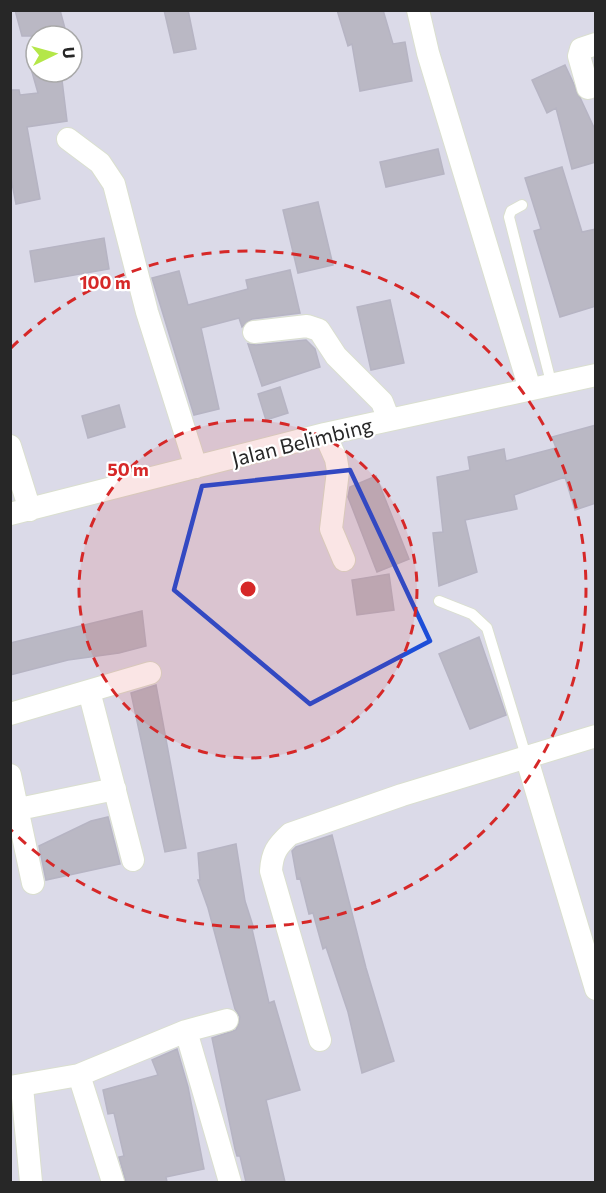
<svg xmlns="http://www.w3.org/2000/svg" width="606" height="1193" font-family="Commissioner,sans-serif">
	<rect width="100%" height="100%" fill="#dbdae8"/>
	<path fill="#bab8c4" stroke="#b6b4c3" stroke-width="1.5" d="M 15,10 L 60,10 L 67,36 L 22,36 Z
		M 164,10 L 188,10 L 196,49 L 174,53 Z
		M 337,10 L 383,10 L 393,44 L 405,42 L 412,81 L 360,91 L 352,44 L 348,46 Z
		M 565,65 L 596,132 L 596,162 L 572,169 L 556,108 L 547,113 L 532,80 Z
		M 32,72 L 61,72 L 67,121 L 27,127 L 40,199 L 16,204 L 10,173 L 10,90 L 19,90 L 20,95 L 38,93 Z
		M 438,149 L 444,174 L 386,187 L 380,162 Z
		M 562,167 L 582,232 L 596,229 L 596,306 L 560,317 L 534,231 L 541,229 L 525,178 Z
		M 318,202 L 333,265 L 298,273 L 283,210 Z
		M 104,238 L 109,269 L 35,282 L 30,251 Z
		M 290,270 L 300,313 L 252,319 L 242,327 L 239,318 L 201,328 L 219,409 L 194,415 L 152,278 L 179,271 L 188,305 L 248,289 L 246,280 Z
		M 390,300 L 404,363 L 371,370 L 357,307 Z
		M 306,340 L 315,349 L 320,367 L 262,386 L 248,344 L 256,345 Z
		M 280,387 L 288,413 L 266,420 L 258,394 Z
		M 119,405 L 125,427 L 88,438 L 82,416 Z
		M 596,425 L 596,503 L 575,510 L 565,477 L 514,495 L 517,509 L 465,520 L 477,572 L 439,586 L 433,533 L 443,532 L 437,477 L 470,470 L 468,457 L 504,449 L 506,461 L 556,448 L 552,437 Z
		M 376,476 L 409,559 L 377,572 L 348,497 L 350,487 Z
		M 389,574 L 394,610 L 357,615 L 352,580 Z
		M 142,611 L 146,646 L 119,653 L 68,660 L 10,675 L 10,643 Z
		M 479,637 L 506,715 L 470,729 L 439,654 Z
		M 156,685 L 186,848 L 165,852 L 131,693 Z
		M 108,817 L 120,864 L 46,880 L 39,846 L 91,821 Z
		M 332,835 L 366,968 L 394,1061 L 362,1073 L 348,1012 L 326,947 L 323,949 L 313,913 L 309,914 L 300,878 L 297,879 L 292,851 L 296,847 Z
		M 236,844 L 245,901 L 254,929 L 252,929 L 269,1003 L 274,1001 L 300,1090 L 266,1100 L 285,1182 L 246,1182 L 240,1156 L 237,1156 L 235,1149 L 212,1038 L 236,1030 L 240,1017 L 235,1009 L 208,908 L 198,880 L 200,880 L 198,853 Z
		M 177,1049 L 188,1087 L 204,1169 L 166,1177 L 167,1182 L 126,1182 L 119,1157 L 124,1156 L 114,1113 L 108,1114 L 103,1090 L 158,1075 L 152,1060 Z"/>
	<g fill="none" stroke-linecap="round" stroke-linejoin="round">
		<defs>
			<path id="lane" d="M 522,205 L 511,211 L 509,217 L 552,386
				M 439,601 L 472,614 L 487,628 L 526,756"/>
			<path id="street" d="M 418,10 L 428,53 L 530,389
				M 588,88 L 579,56 L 581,49 L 596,44
				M 68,139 L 100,163 L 114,184 L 147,312 L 196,467
				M 254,332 L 307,326 L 319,330 L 336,356 L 382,402 L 389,420
				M 325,434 L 336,459 L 338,471 L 331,529 L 344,560
				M 10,446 L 30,510
				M 10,514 L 325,434 L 596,375
				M 89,691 L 133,860
				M 10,714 L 150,673
				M 526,756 L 596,989
				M 10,775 L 33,883
				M 19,809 L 115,789
				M 186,1031 L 230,1182
				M 320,1040 L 271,871 C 272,853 277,846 290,834 L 402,795 L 596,736
				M 79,1075 L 113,1182
				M 10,1087 L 79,1075 L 186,1031 L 227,1020
				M 22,1087 L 31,1182"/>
		</defs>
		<use href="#lane" stroke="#dadfcf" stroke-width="12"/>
		<use href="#street" stroke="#dadfcf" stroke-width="24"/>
		<use href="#lane" stroke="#fff" stroke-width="10"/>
		<use href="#street" stroke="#fff" stroke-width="22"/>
	</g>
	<path fill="none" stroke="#1d4ed8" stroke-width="4.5" stroke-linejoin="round" d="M 350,470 L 430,641 L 310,704 L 174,590 L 202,486 Z"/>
	<circle cx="248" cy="589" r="169" fill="#d62828" fill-opacity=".12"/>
	<g fill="none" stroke="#d62828" stroke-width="3" stroke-dasharray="10 8">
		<circle cx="248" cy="589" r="169"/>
		<path d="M11 348A338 338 0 1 1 11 830"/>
	</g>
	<g text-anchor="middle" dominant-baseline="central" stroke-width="4.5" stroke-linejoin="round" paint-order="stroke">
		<g font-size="21" fill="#272727" stroke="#fff">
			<text transform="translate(302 441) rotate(-14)">Jalan Belimbing</text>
		</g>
	</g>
	<circle cx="248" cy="589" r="9" fill="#d62828" stroke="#fff" stroke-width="3"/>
	<g font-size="18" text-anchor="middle" font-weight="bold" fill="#d62828" stroke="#fff" stroke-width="4.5" stroke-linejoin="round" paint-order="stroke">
		<text x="105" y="289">100 m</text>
		<text x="128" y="476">50 m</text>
	</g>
	<rect width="606" height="1193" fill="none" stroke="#272727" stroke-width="24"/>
	<g transform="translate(54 54) rotate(85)"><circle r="28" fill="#ffffff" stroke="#a9a9a9" stroke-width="1.5"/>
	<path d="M0-4.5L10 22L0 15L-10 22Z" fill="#b4e748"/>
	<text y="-9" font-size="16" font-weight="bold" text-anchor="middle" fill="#272727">U</text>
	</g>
</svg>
